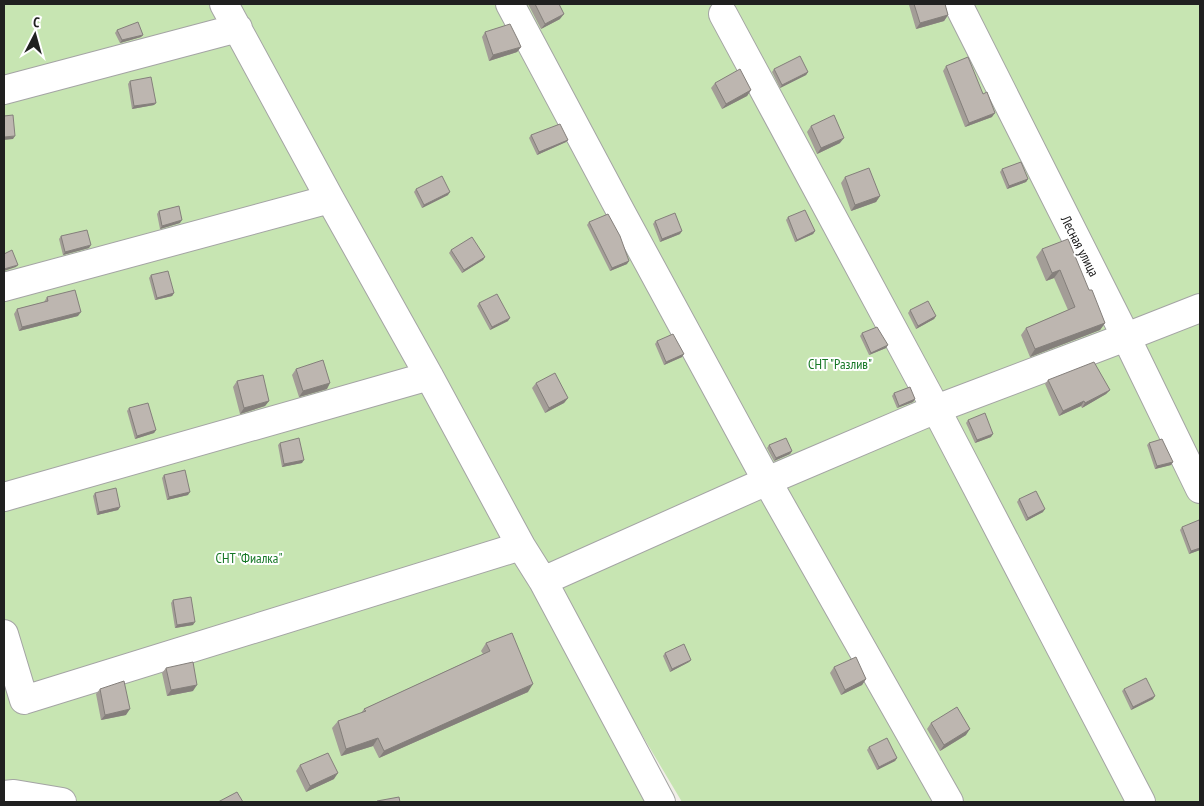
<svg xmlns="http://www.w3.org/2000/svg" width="1204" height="806" font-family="'PT Sans Narrow',sans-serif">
	<rect width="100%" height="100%" fill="#f0eee7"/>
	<path fill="#c7e5b2" d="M 4,4 L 1200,4 L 1200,802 L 682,802 L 436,389 L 654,802 L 4,802 Z"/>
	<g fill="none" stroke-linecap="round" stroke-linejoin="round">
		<defs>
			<path id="minor" d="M 224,4 L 330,199 L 429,376 L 521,546 L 543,581 L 661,802
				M 510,4 L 621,212 L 767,481 L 949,802
				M 958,4 L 1126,337 L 1200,489
				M 723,14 L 936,409 L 1141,802
				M 4,90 L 238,28
				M 4,287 L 330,199
				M 4,497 L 429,376
				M 543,581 L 767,481 L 936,409 L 1126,337 L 1200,308
				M 4,634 L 24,700 L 521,546
				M 4,795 L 14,794 L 62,802"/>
		</defs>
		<use href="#minor" stroke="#a4a4a4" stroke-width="30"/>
		<use href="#minor" stroke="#fff" stroke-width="28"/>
	</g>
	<path fill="#a39d97" d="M 528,4 L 559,4 L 560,19 L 541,29 Z
		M 910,4 L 945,4 L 948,15 L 944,21 L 916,29 L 909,5 Z
		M 117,30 L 143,35 L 141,37 L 120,43 L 115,33 Z
		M 485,32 L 521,47 L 517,52 L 489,61 L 482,37 Z
		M 946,66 L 992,117 L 965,127 L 943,71 Z
		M 774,69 L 808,72 L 806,75 L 780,88 L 772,72 Z
		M 130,81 L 156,103 L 154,105 L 132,109 L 128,84 Z
		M 715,83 L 751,90 L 747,96 L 722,109 L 711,88 Z
		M 811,126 L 840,143 L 817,154 L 807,132 Z
		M 531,135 L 568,140 L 566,142 L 537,155 L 529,138 Z
		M 1002,169 L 1028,179 L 1026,182 L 1007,189 L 1000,172 Z
		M 845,177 L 880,196 L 876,202 L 851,211 L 841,183 Z
		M 416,189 L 448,195 L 422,208 L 414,192 Z
		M 159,211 L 180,223 L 160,229 L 157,214 Z
		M 788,217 L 815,231 L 813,234 L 795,242 L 786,220 Z
		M 655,221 L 680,234 L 660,242 L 653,224 Z
		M 589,222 L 627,264 L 610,271 L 587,225 Z
		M 61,236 L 89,248 L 63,255 L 59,239 Z
		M 1042,249 L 1089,290 L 1105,323 L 1100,330 L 1030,357 L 1021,335 L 1026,328 L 1068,310 L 1054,278 L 1046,281 L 1036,257 Z
		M 451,250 L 485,257 L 483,260 L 462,273 L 449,253 Z
		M 151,275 L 174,293 L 172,296 L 155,300 L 149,278 Z
		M 47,297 L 78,316 L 19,331 L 14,314 L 17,309 L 44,302 Z
		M 479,303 L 508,321 L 490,330 L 477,306 Z
		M 910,310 L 936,316 L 934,319 L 916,329 L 908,313 Z
		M 862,333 L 886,348 L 869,355 L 860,336 Z
		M 657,341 L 682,357 L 664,365 L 655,344 Z
		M 296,369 L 327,389 L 299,397 L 292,375 Z
		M 1048,380 L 1110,390 L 1106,394 L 1082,408 L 1081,406 L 1059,416 L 1045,384 Z
		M 237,381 L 269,401 L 265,406 L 240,414 L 233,387 Z
		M 536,383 L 568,398 L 564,403 L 545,413 L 532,388 Z
		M 894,393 L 915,399 L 913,402 L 897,408 L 892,396 Z
		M 129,408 L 156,430 L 154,433 L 135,439 L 127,411 Z
		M 968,420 L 991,437 L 975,443 L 966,423 Z
		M 280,443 L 302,463 L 282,467 L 278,445 Z
		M 1149,443 L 1173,462 L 1171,465 L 1155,469 L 1147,445 Z
		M 769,445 L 792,451 L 790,454 L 774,461 L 767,448 Z
		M 164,475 L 188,495 L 167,500 L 162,478 Z
		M 95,493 L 120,507 L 118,510 L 97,515 L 93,496 Z
		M 1019,499 L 1043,512 L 1026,521 L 1017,502 Z
		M 1182,527 L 1200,550 L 1189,554 L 1180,530 Z
		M 173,600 L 193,625 L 175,628 L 171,603 Z
		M 486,643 L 528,692 L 379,758 L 373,746 L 341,756 L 332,728 L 338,721 L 361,713 L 364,709 L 483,654 L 481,651 Z
		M 665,653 L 691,660 L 689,662 L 670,672 L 663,656 Z
		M 834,667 L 866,679 L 862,685 L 841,695 L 830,673 Z
		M 166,668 L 193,691 L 167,696 L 162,673 Z
		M 100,689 L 126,715 L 101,720 L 96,694 Z
		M 1124,689 L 1153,699 L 1131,710 L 1122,691 Z
		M 931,723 L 966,735 L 940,751 L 927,729 Z
		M 869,747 L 897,758 L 895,761 L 877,770 L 867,750 Z
		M 300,765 L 334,779 L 306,792 L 296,771 Z"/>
	<path fill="#847f7b" d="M 564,14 L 560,19 L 541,29 L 545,24 Z
		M 948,15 L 944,21 L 916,29 L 920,23 Z
		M 143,35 L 141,37 L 120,43 L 122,40 Z
		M 521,47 L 517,52 L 489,61 L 493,55 Z
		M 808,72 L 806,75 L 780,88 L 782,85 Z
		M 751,90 L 747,96 L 722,109 L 726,104 Z
		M 156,103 L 154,105 L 132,109 L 134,106 Z
		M 995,113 L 992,117 L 965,127 L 969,123 Z
		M 15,136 L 13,139 L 4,140 L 4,137 Z
		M 844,138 L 840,143 L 817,154 L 821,148 Z
		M 568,140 L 566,142 L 537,155 L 539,152 Z
		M 1028,179 L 1026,182 L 1007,189 L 1009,186 Z
		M 450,192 L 448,195 L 422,208 L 424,205 Z
		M 880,196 L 876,202 L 851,211 L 855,205 Z
		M 182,220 L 180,223 L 160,229 L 162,226 Z
		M 682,231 L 680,234 L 660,242 L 662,239 Z
		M 815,231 L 813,234 L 795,242 L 797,240 Z
		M 91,245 L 89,248 L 63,255 L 65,252 Z
		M 485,257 L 483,260 L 462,273 L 464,270 Z
		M 629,261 L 627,264 L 610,271 L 612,268 Z
		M 18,265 L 16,267 L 4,271 L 4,269 Z
		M 1060,270 L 1054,278 L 1046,281 L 1052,273 Z
		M 174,293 L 172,296 L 155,300 L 157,298 Z
		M 81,312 L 78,316 L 19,331 L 22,327 Z
		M 936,316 L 934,319 L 916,329 L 918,326 Z
		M 510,318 L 508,321 L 490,330 L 492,327 Z
		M 1105,323 L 1100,330 L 1030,357 L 1035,349 Z
		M 888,345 L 886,348 L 869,355 L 871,353 Z
		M 684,354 L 682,357 L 664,365 L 666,362 Z
		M 330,383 L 327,389 L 299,397 L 303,391 Z
		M 1110,390 L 1106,394 L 1082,408 L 1085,403 Z
		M 568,398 L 564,403 L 545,413 L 549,408 Z
		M 915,399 L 913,402 L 897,408 L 899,406 Z
		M 269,401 L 265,406 L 240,414 L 244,408 Z
		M 1084,401 L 1081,406 L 1059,416 L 1063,411 Z
		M 156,430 L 154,433 L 135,439 L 137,436 Z
		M 993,434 L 991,437 L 975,443 L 977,440 Z
		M 792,451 L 790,454 L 774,461 L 776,458 Z
		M 304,460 L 302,463 L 282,467 L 284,464 Z
		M 1173,462 L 1171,465 L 1155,469 L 1157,466 Z
		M 190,492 L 188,495 L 167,500 L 169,497 Z
		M 120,507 L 118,510 L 97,515 L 99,512 Z
		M 1045,509 L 1043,512 L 1026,521 L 1028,518 Z
		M 1200,548 L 1200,550 L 1189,554 L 1191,551 Z
		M 195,622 L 193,625 L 175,628 L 177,625 Z
		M 691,660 L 689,662 L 670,672 L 672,669 Z
		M 866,679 L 862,685 L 841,695 L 845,690 Z
		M 533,684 L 528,692 L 379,758 L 384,751 Z
		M 197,685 L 193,691 L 167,696 L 171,690 Z
		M 1155,696 L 1153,699 L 1131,710 L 1133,707 Z
		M 130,709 L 126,715 L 101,720 L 105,715 Z
		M 970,729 L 966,735 L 940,751 L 944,745 Z
		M 378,738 L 373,746 L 341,756 L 346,749 Z
		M 897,758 L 895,761 L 877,770 L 879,767 Z
		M 338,773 L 334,779 L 306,792 L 310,786 Z"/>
	<path fill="#bdb6b0" stroke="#847f7b" d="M 535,4 L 559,4 L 564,14 L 545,24 Z
		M 914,4 L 945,4 L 948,15 L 920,23 Z
		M 138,22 L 143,35 L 122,40 L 117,30 Z
		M 510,24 L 518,40 L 521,47 L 493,55 L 485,32 Z
		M 800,56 L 808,72 L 782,85 L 774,69 Z
		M 968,57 L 983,94 L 987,92 L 995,113 L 969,123 L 946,66 Z
		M 740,69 L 751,90 L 726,104 L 715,83 Z
		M 151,77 L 156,103 L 134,106 L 130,81 Z
		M 13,115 L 15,136 L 4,137 L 4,116 Z
		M 834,115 L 844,138 L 821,148 L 811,126 Z
		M 560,124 L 568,140 L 539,152 L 531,135 Z
		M 1021,162 L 1028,179 L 1009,186 L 1002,169 Z
		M 869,168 L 880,196 L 855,205 L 845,177 Z
		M 442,176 L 450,192 L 424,205 L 416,189 Z
		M 179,206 L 182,220 L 162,226 L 159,211 Z
		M 805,210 L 815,231 L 797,240 L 788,217 Z
		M 675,213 L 682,231 L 662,239 L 655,221 Z
		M 608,214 L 620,236 L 629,261 L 612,268 L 589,222 Z
		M 87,230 L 91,245 L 65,252 L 61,236 Z
		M 472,237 L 485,257 L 464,270 L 451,250 Z
		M 1068,239 L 1089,290 L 1092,290 L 1105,323 L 1035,349 L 1026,328 L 1075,307 L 1060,270 L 1052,273 L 1042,249 Z
		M 12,250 L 18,265 L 4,269 L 4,254 Z
		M 168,271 L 174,293 L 157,298 L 151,275 Z
		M 75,290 L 81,312 L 22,327 L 17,309 L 48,301 L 47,297 Z
		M 497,294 L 510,318 L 492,327 L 479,303 Z
		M 928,301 L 936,316 L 918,326 L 910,310 Z
		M 877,327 L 888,345 L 871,353 L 862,333 Z
		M 673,334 L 684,354 L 666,362 L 657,341 Z
		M 323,360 L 330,383 L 303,391 L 296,369 Z
		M 1094,362 L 1110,390 L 1085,403 L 1084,401 L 1063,411 L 1048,380 Z
		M 555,373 L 568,398 L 549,408 L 536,383 Z
		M 263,375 L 269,401 L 244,408 L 237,381 Z
		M 910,387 L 915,399 L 899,406 L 894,393 Z
		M 148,403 L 156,430 L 137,436 L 129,408 Z
		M 985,413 L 993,434 L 977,440 L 968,420 Z
		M 299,438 L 304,460 L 284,464 L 280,443 Z
		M 786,438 L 792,451 L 776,458 L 769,445 Z
		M 1162,439 L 1173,462 L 1157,466 L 1149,443 Z
		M 185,470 L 190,492 L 169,497 L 164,475 Z
		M 116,488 L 120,507 L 99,512 L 95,493 Z
		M 1036,491 L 1045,509 L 1028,518 L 1019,499 Z
		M 1199,520 L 1200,523 L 1200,548 L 1191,551 L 1182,527 Z
		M 191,597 L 195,622 L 177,625 L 173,600 Z
		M 512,633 L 533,684 L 384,751 L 378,738 L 346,749 L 338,721 L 366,711 L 364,709 L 490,651 L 486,643 Z
		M 684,644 L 691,660 L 672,669 L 665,653 Z
		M 856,657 L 866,679 L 845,690 L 834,667 Z
		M 193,662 L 197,685 L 171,690 L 166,668 Z
		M 1146,678 L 1155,696 L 1133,707 L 1124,689 Z
		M 124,681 L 130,709 L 105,715 L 100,689 Z
		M 957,707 L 970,729 L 944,745 L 931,723 Z
		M 887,738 L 897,758 L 879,767 L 869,747 Z
		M 328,753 L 338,773 L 310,786 L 300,765 Z
		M 237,792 L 243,802 L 218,802 Z
		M 399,797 L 400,802 L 377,802 L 377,801 Z"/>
	<g text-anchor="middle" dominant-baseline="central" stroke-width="4" stroke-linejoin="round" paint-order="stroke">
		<g font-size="14" fill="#202020" stroke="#fff">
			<text transform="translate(1080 246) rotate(63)">Лесная улица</text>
		</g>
		<g font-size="14" fill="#157725" stroke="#fff">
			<text x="840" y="364">СНТ "Разлив"</text>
			<text x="249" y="558">СНТ "Фиалка"</text>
		</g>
	</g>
	<rect width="1204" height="806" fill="none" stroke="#202020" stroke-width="10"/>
	<g transform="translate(35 35) rotate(6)" stroke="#ffffff" stroke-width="4" paint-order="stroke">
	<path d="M0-4L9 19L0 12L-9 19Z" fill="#202020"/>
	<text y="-8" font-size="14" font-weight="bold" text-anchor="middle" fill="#202020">С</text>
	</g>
</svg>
